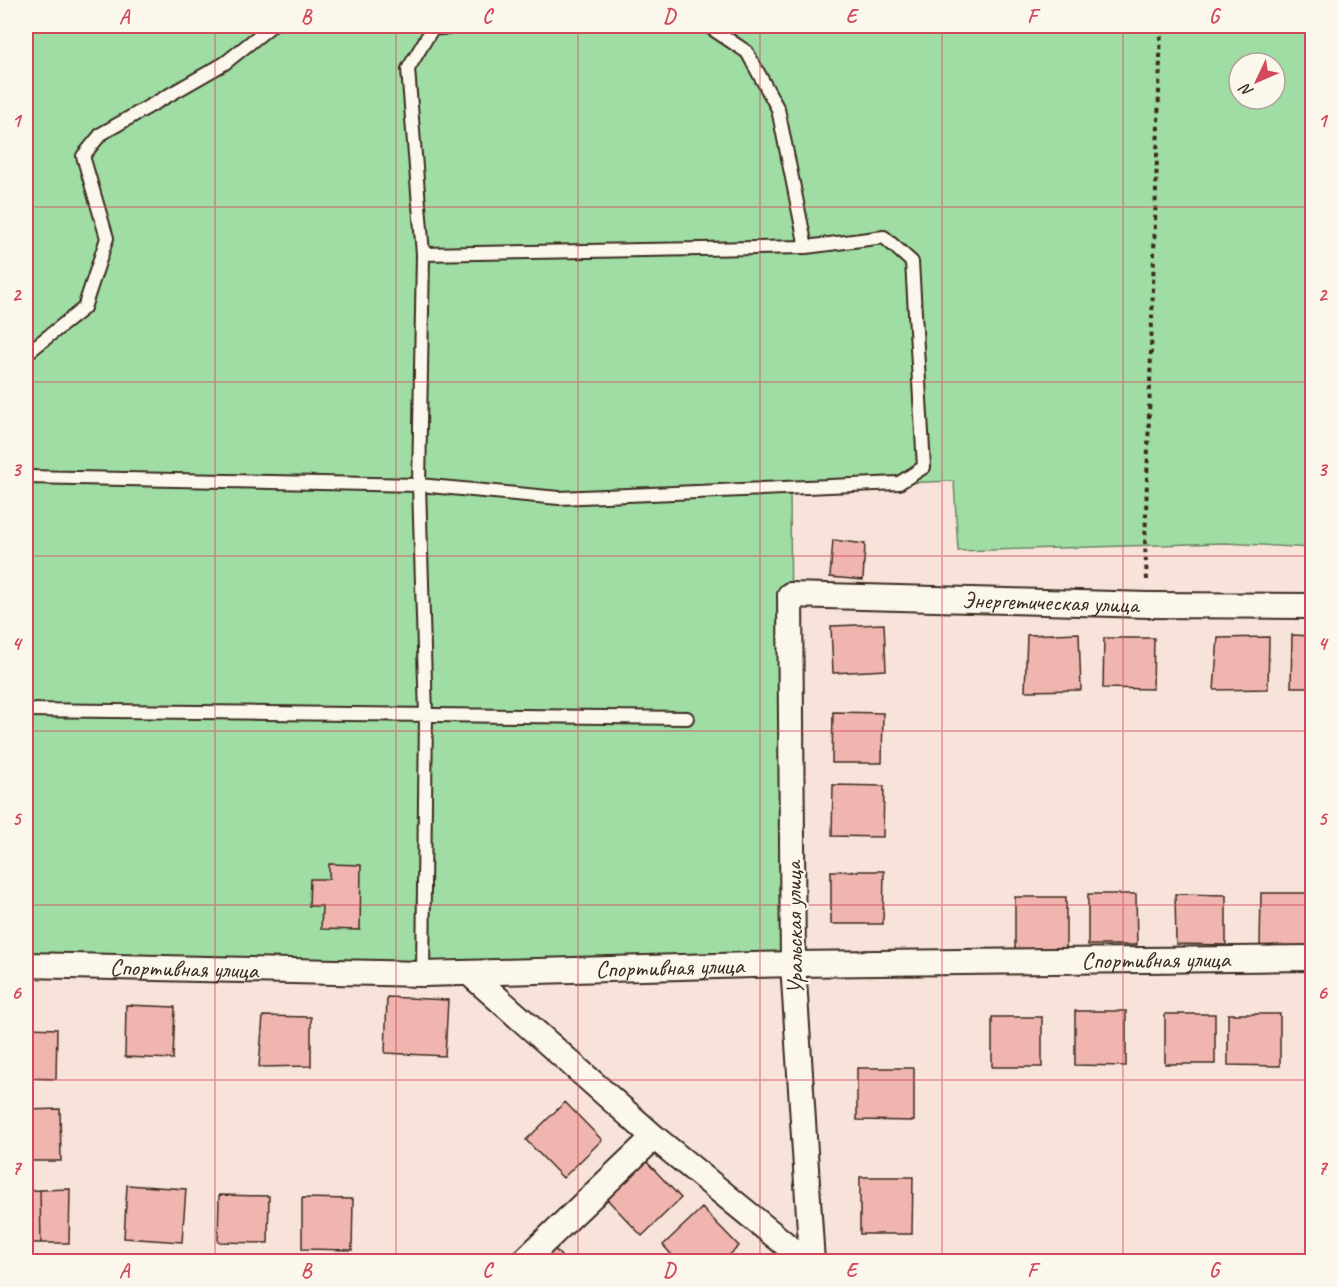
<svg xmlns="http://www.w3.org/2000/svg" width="1338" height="1287" font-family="Caveat,sans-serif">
	<rect width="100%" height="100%" fill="#f8e3da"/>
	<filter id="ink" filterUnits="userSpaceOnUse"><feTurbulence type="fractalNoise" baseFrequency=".0167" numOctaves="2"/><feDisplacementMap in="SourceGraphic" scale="12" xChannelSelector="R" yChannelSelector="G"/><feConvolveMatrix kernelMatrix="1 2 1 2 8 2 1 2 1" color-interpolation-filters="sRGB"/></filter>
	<g filter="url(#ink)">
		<path fill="#9fdda5" stroke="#6d8462" stroke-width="1.5" fill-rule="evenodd" d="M 26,26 L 1312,26 L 1312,548 L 1225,543 L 958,551 L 954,481 L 790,487 L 793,964 L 26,965 ZM 1239,63 L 1275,63 L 1275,99 L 1239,99 Z"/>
		<path fill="#f0b5af" stroke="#3b2a1e" stroke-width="1.5" d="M 833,540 L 865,544 L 863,580 L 830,577 Z
			M 884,624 L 886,670 L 833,673 L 831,626 Z
			M 1079,633 L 1081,690 L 1025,691 L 1027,635 Z
			M 1292,635 L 1312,636 L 1312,687 L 1291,687 Z
			M 1269,637 L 1268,689 L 1214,690 L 1218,638 Z
			M 1104,638 L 1154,638 L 1153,689 L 1103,688 Z
			M 833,712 L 883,713 L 882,763 L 832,763 Z
			M 833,785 L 884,786 L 883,837 L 832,836 Z
			M 329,864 L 361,865 L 360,930 L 321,929 L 322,906 L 309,906 L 310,879 L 329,879 Z
			M 831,871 L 884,871 L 883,924 L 831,924 Z
			M 1261,893 L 1310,893 L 1310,946 L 1260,946 Z
			M 1088,894 L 1136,894 L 1137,945 L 1088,945 Z
			M 1175,894 L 1226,895 L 1226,945 L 1176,944 Z
			M 1015,897 L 1066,897 L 1066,949 L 1015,949 Z
			M 387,997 L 448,1000 L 445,1056 L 385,1053 Z
			M 126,1005 L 175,1007 L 173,1059 L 125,1057 Z
			M 1075,1011 L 1126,1011 L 1126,1066 L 1075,1065 Z
			M 1165,1014 L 1215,1014 L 1215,1064 L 1165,1064 Z
			M 1228,1014 L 1280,1014 L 1280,1066 L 1228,1065 Z
			M 263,1016 L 311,1017 L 311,1066 L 259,1067 Z
			M 992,1017 L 1042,1017 L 1042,1067 L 992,1067 Z
			M 1306,1017 L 1312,1017 L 1312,1069 L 1305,1069 Z
			M 26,1028 L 29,1028 L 28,1078 L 26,1078 Z
			M 29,1028 L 57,1029 L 56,1079 L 28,1078 Z
			M 857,1068 L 914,1068 L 914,1121 L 857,1120 Z
			M 565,1102 L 602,1140 L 563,1178 L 526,1140 Z
			M 60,1109 L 61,1161 L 26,1161 L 26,1110 Z
			M 643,1158 L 681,1198 L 642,1236 L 604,1196 Z
			M 860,1177 L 913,1177 L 912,1234 L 860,1234 Z
			M 127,1185 L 186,1189 L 182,1242 L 124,1238 Z
			M 70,1189 L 69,1243 L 41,1243 L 40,1190 Z
			M 40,1190 L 41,1243 L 26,1243 L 26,1191 Z
			M 219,1195 L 269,1196 L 268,1243 L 218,1242 Z
			M 302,1198 L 353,1199 L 352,1250 L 302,1249 Z
			M 702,1208 L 739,1246 L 722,1262 L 678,1262 L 663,1245 Z
			M 555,1249 L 566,1262 L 542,1262 Z"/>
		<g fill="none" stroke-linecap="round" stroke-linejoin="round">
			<defs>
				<path id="service" d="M 708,26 L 747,52 L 778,109 L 806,247
					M 26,354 L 84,308 L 107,238 L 83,156 L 101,134 L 225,63 L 271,26
					M 26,477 L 419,485 L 559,498 L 899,483 L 924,467 L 912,262 L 884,237 L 806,247 L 423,254
					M 26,710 L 687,718
					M 423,974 L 426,715 L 419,485 L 423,254 L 408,69 L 432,29 L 461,26"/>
				<g id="minor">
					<path id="s1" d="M 26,965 L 423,974 L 793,964 L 1312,958"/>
					<path d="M 469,973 L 654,1137 L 807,1262"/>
					<path d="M 523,1262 L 654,1137"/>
					<path id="s2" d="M 812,1262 L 793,964 L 790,595 L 1148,605 L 1312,606"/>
				</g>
			</defs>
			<use href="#service" stroke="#3b2a1e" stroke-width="16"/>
			<use href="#minor" stroke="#3b2a1e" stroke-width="28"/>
			<path stroke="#3b2a1e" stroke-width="4" stroke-dasharray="4.5 4.5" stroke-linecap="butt" d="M 1308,26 L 1312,37
				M 1147,580 L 1145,546 L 1161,26"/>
			<use href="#service" stroke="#fbf7ec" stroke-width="12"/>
			<use href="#minor" stroke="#fbf7ec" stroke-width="24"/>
		</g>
	</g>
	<path fill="none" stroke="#d1495b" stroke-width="1.5" stroke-opacity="0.55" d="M 215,26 L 215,1262M 396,26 L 396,1262M 578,26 L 578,1262M 760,26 L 760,1262M 942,26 L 942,1262M 1123,26 L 1123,1262M 26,207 L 1312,207M 26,382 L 1312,382M 26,556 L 1312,556M 26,731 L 1312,731M 26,905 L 1312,905M 26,1080 L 1312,1080"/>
	<g text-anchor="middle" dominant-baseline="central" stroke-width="4.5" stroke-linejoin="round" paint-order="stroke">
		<g font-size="24" fill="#3b2a1e" stroke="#fbf7ec">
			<text stroke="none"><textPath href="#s2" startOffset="928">Энергетическая улица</textPath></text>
			<text transform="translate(794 928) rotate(-91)">Уральская улица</text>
			<text stroke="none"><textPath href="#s1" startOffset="1130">Спортивная улица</textPath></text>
			<text stroke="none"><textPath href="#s1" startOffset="644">Спортивная улица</textPath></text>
			<text stroke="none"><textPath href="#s1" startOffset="158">Спортивная улица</textPath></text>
		</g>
	</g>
	<rect width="1338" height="1287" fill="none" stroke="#fbf7ec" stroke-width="66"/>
	<g transform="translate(1257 81) rotate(226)"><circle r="28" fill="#fbf7ec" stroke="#aea59a" stroke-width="1.5"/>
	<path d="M0-4.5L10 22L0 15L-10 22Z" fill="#d1495b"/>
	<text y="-9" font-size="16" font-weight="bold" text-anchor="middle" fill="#3b2a1e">N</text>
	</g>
	<rect x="33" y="33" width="1272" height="1221" fill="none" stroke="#d1495b" stroke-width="2"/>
	<g font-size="20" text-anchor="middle" font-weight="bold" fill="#d1495b">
		<text x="124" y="23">A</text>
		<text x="306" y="23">B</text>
		<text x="487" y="23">C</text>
		<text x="669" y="23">D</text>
		<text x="851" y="23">E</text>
		<text x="1032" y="23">F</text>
		<text x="1214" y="23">G</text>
		<text x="16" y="127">1</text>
		<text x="1322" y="127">1</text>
		<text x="16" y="301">2</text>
		<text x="1322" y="301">2</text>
		<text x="16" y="476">3</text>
		<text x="1322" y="476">3</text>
		<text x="16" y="650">4</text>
		<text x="1322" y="650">4</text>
		<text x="16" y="825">5</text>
		<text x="1322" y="825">5</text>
		<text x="16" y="999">6</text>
		<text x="1322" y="999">6</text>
		<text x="16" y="1174">7</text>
		<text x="1322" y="1174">7</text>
		<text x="124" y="1277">A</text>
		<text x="306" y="1277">B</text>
		<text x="487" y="1277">C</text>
		<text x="669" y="1277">D</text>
		<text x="851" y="1277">E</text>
		<text x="1032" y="1277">F</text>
		<text x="1214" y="1277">G</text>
	</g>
</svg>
